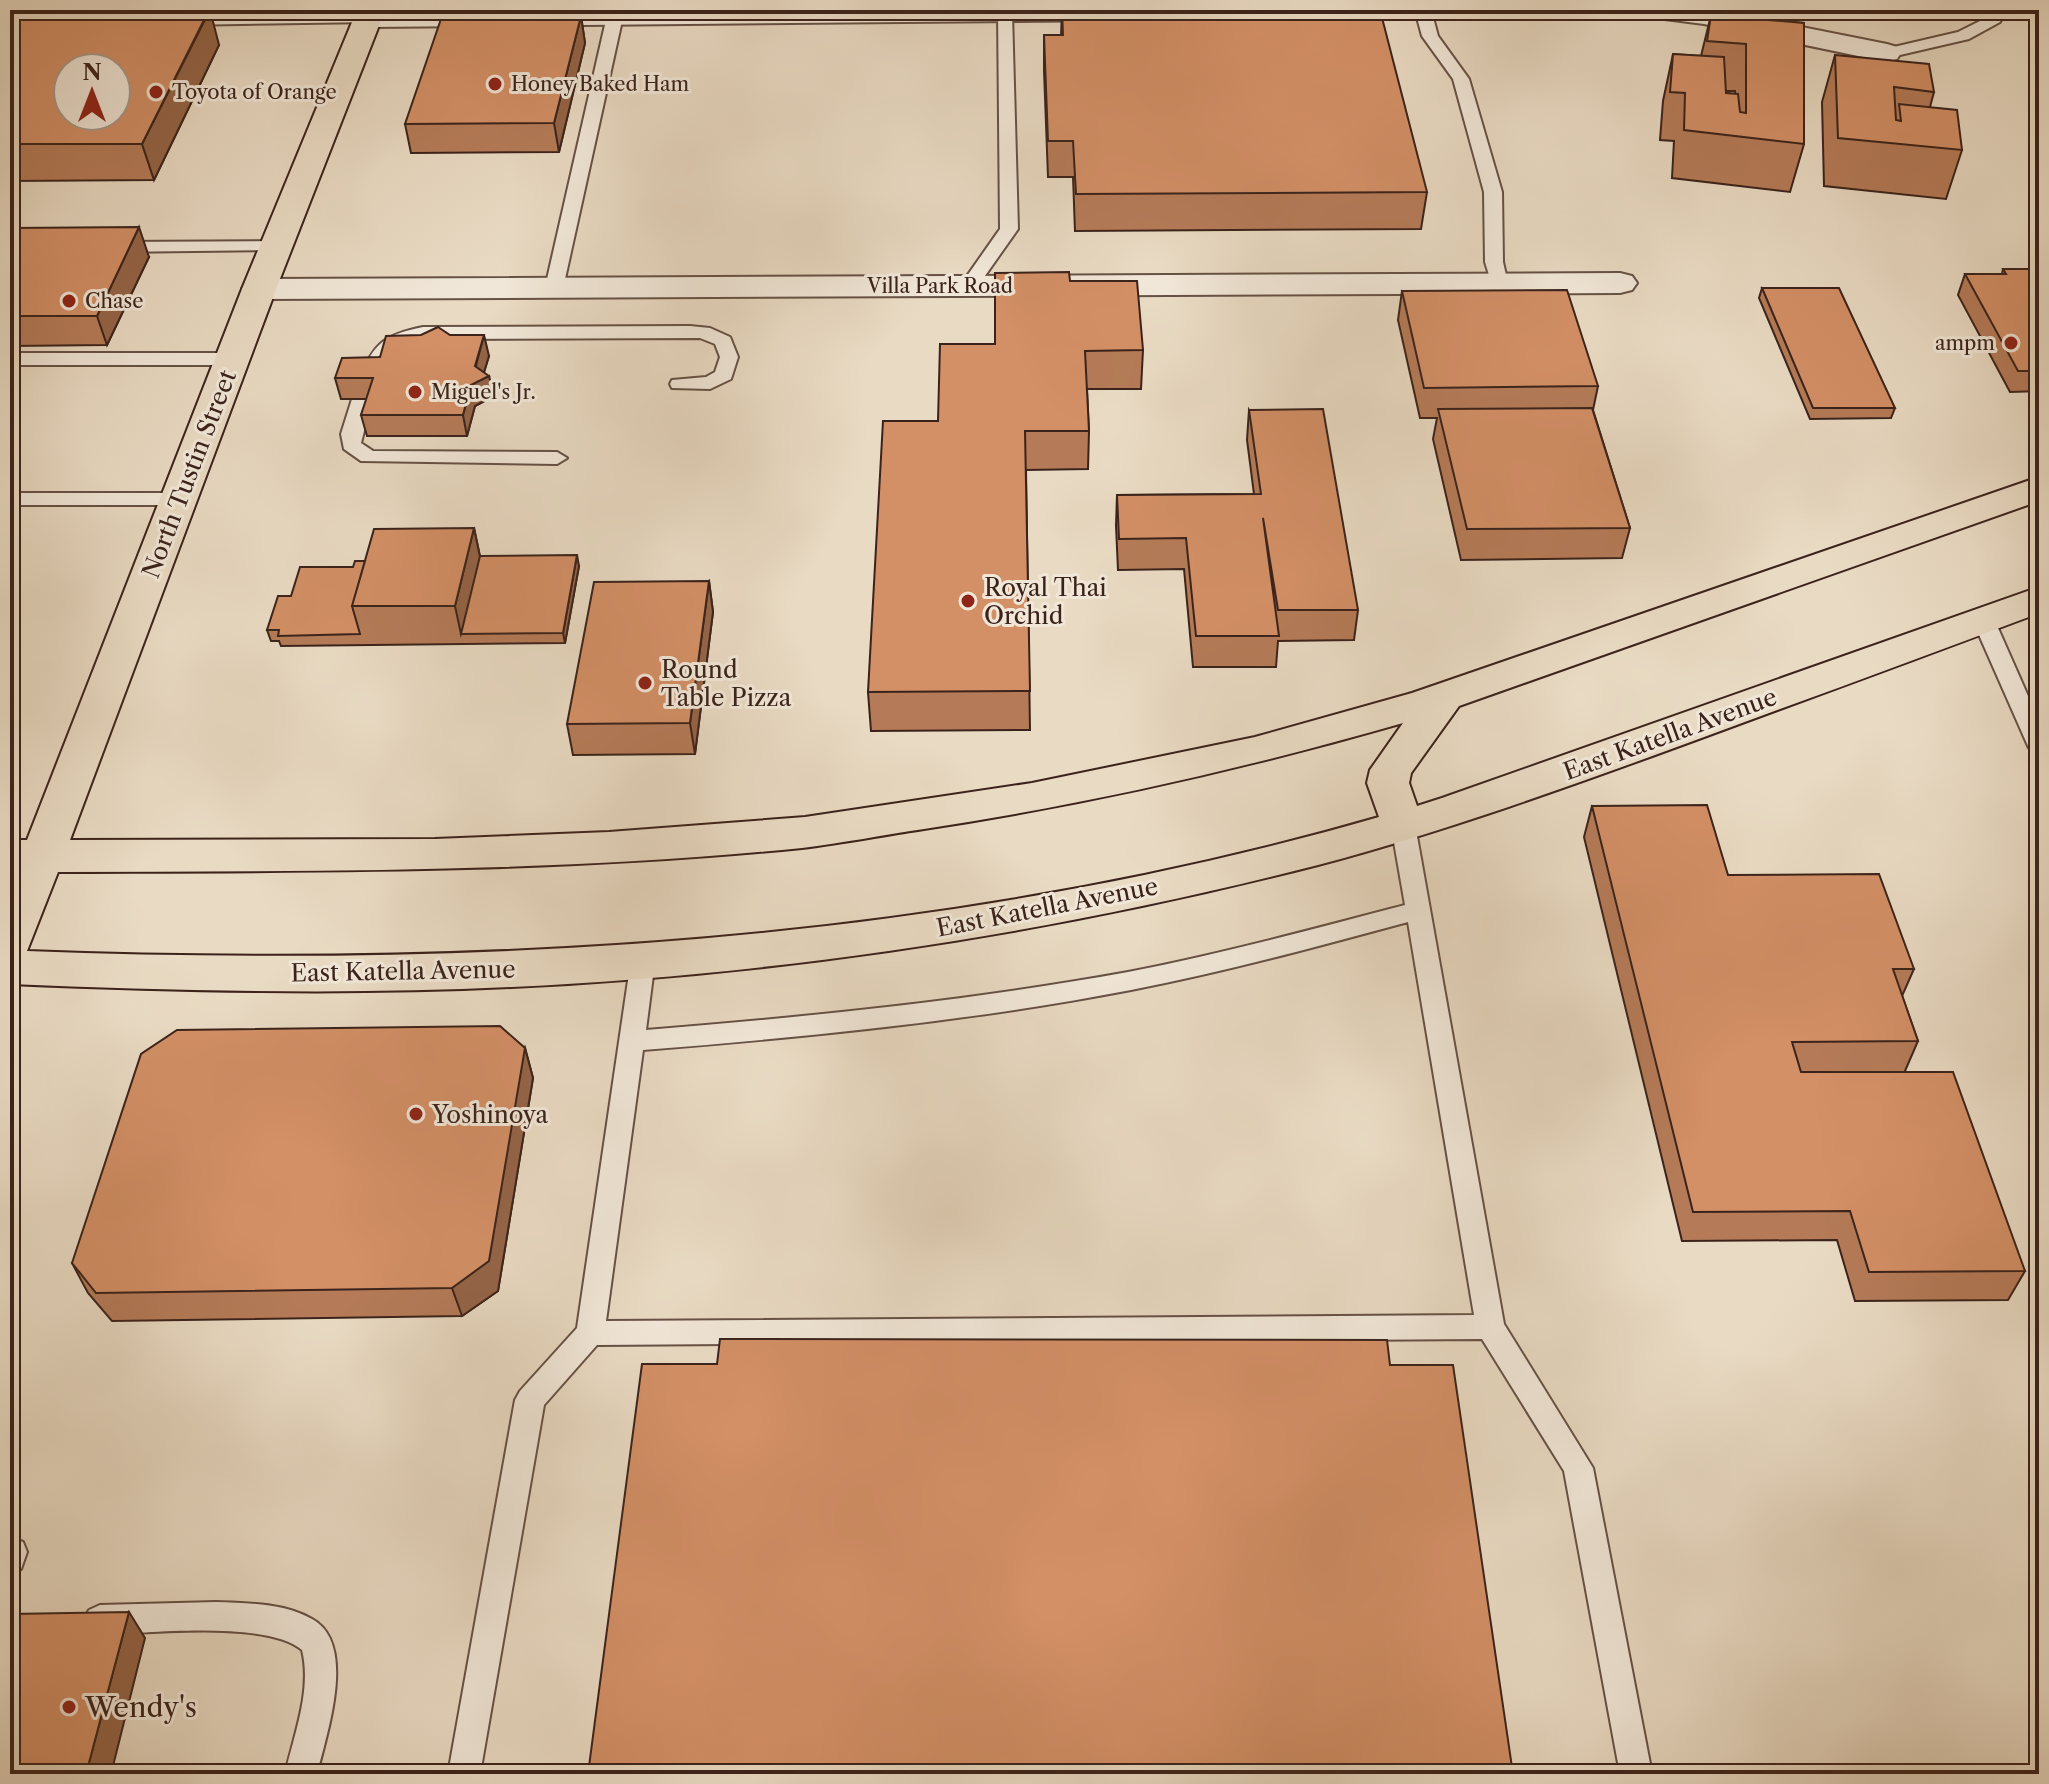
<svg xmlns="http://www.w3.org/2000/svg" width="2049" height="1784" font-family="'Libre Caslon Text',serif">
	<rect width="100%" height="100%" fill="#e9dac3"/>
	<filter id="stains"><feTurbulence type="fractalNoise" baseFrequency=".0025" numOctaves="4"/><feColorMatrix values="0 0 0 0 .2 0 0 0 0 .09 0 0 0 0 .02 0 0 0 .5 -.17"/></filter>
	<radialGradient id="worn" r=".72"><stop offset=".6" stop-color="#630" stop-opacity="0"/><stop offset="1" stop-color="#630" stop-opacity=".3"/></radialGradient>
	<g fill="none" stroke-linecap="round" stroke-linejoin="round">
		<defs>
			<path id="service" d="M 998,10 L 1010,10 L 1012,13 L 1018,229 L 975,290 L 969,291 L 960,286 L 1000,229 Z
				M 1415,10 L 1431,10 L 1438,36 L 1469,79 L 1502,192 L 1503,262 L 1508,284 L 1505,288 L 1493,288 L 1485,262 L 1484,192 L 1453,79 L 1422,36 Z
				M 1989,10 L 2005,10 L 2000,22 L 1969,39 L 1887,58 L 1879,53 L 1881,50 L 1958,32 L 1988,17 Z
				M 615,11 L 623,16 L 563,288 L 554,293 L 545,288 L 607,16 Z
				M 368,14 L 373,16 L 373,22 L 181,25 L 173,20 L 181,15 Z
				M 277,241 L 283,242 L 286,246 L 283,250 L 112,252 L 103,247 L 112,242 Z
				M 690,326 L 710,328 L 730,337 L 738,357 L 731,379 L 710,389 L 672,388 L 670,384 L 672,380 L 706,377 L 715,372 L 720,357 L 715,344 L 700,338 L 423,339 L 394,349 L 376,382 L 362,382 L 360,378 C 374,342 385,335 423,327 Z
				M 10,353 L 233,353 L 242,359 L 233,365 L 10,365 Z
				M 362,393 L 372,399 L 361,443 L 373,451 L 557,452 L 567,458 L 557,464 L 361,461 L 344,449 L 341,434 L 352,399 Z
				M 10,493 L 180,493 L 190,499 L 180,505 L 10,505 Z
				M 1983,612 L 1991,614 L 1994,619 L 2039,721 L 2039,754 L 2031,751 L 2028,746 L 1972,619 L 1975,614 Z
				M 1403,817 L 1411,819 L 1415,825 L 1504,1324 L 1593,1468 L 1652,1774 L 1620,1774 L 1564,1471 L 1482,1339 L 597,1345 L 544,1405 L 480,1774 L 448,1774 L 515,1400 L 520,1391 L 577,1328 L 631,960 L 634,953 L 643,951 L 652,953 L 655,960 L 646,1030 C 807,1017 968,1001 1128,972 C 1221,954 1313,929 1405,905 L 1391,825 L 1395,819 ZM 1408,922 L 1474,1315 L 606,1321 L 643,1050 C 806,1037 970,1021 1131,990 C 1224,972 1316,947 1408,922 Z
				M 12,1538 L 23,1542 L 27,1552 L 21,1569 L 10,1573 Z
				M 216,1602 C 247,1603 284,1603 312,1619 C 358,1644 326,1735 317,1774 L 285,1774 C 294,1735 312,1690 302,1650 C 268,1620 147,1633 100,1635 L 89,1630 L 84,1620 L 89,1610 L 100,1605 Z"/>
			<path id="minor" d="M 425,10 L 1136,10 L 1137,12 L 1133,18 L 1123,20 L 368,27 L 358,25 L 354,19 L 358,13 Z
				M 1637,10 L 1716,10 L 1887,44 L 1897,47 L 1901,53 L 1897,59 L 1887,62 L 1704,24 L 1641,16 Z
				M 1620,273 L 1632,276 L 1637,283 L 1632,290 L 1620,293 L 259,299 L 247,296 L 242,289 L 247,282 L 259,279 Z"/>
			<path id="primary" d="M 357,10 L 385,10 L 276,289 L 70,840 L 435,839 L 609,832 L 805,817 L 1032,783 L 1255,737 L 1412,693 L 2039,477 L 2039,501 L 1459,706 L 1411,773 L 1409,783 L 1417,806 L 1442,798 L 2039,587 L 2039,613 C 1925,656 1810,698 1696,740 C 1571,786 1446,831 1318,865 C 1054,933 784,974 512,987 C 345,995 177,991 10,984 L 10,883 L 14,872 L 10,872 L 10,840 L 27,840 L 242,289 ZM 1403,723 L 1370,770 L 1367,783 L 1379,817 C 939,944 481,968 27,951 L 58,872 C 307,871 554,873 802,848 C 843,843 883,835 924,829 C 1088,804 1243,769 1403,723 Z"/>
		</defs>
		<use href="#service" stroke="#665145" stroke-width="4"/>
		<use href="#minor" stroke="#665145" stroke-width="4"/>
		<use href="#primary" stroke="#3b231b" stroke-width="4"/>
		<use href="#service" fill="#f1e7d8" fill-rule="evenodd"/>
		<use href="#minor" fill="#f1e7d8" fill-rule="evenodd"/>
		<use href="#primary" fill="#e9dac3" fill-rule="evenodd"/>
	</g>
	<path fill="#b57b58" stroke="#3b231b" stroke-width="2" fill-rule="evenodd" d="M 10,10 L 219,45 L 154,180 L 10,181 Z
		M 1062,10 L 1427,192 L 1421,229 L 1075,231 L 1073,177 L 1048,177 L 1044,71 L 1044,35 L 1061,35 Z
		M 1711,15 L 1804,23 L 1804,144 L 1790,192 L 1672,178 L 1674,141 L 1660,140 L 1663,101 L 1673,54 L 1701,56 ZM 1726,91 L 1735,91 L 1735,94 L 1726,93 Z
		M 581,16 L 585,43 L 559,152 L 411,153 L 405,124 Z
		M 1835,55 L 1934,92 L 1930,107 L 1962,150 L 1946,199 L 1824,186 L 1822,102 Z
		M 10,228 L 149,257 L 107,345 L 10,346 Z
		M 2003,269 L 2039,269 L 2039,391 L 2010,392 L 1958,295 L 1965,274 L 2002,274 Z
		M 1070,281 L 1143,350 L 1141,389 L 1087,389 L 1089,431 L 1088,469 L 1026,470 L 1030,730 L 871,731 L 868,692 L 938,421 L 995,344 Z
		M 1762,288 L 1895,408 L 1891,418 L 1810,419 L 1759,298 Z
		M 1402,291 L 1598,386 L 1593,410 L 1630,528 L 1622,558 L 1461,560 L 1433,439 L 1437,418 L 1420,418 L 1398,320 Z
		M 450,335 L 489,356 L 484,372 L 494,396 L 475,406 L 467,436 L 367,436 L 361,415 L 367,399 L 341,399 L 335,378 L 380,357 Z
		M 1249,410 L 1358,610 L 1354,640 L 1278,641 L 1276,667 L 1193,667 L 1184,569 L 1118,570 L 1116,526 L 1117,495 L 1254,494 L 1247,440 Z
		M 474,528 L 480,556 L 579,566 L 565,643 L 281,646 L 279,641 L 271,641 L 267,630 L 291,596 L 353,567 Z
		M 709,581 L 713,612 L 695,754 L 573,755 L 567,724 Z
		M 1592,806 L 1914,969 L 1902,996 L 1918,1041 L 1905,1071 L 2025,1271 L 2008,1300 L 1855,1301 L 1837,1240 L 1682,1241 L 1584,837 Z
		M 525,1048 L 533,1078 L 498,1291 L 462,1316 L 112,1321 L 88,1293 L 72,1263 Z"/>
	<path fill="#946447" stroke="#3b231b" stroke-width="2" d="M 210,10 L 219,45 L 154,180 L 142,144 Z
		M 581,16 L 585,43 L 559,152 L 554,123 Z
		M 139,227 L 149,257 L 107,345 L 97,316 Z
		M 484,335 L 489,356 L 482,379 L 489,376 L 494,396 L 475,406 L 467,436 L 463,415 Z
		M 474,528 L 482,567 L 461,634 L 455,606 Z
		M 10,533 L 16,548 L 10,563 Z
		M 577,555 L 579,566 L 565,643 L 563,633 Z
		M 709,581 L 713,612 L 695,754 L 690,723 Z
		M 525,1048 L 533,1078 L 498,1291 L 462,1316 L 452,1288 Z
		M 129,1612 L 145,1638 L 111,1774 L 86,1774 Z"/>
	<path fill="#d38f66" stroke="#3b231b" stroke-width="2" fill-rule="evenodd" d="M 10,10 L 209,10 L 142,144 L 10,144 ZM 68,68 L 116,68 L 116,116 L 68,116 Z
		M 1062,10 L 1380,10 L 1427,192 L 1076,194 L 1073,141 L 1048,141 L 1044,35 L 1063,35 Z
		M 1711,15 L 1804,23 L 1804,144 L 1684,130 L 1685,93 L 1670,92 L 1673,54 L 1724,57 L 1726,93 L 1738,94 L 1740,112 L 1746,113 L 1746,44 L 1707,41 Z
		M 442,16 L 581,16 L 554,123 L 405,124 Z
		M 1835,55 L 1929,64 L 1934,92 L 1894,87 L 1896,120 L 1901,121 L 1899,104 L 1957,110 L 1962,150 L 1838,138 Z
		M 139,227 L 97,316 L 10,316 L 10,228 Z
		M 2003,269 L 2039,269 L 2039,371 L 2018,371 L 1965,274 L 2006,274 Z
		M 1069,272 L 1070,281 L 1137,281 L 1143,350 L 1085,351 L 1089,431 L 1025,431 L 1030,691 L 868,692 L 883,421 L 938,421 L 940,344 L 995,344 L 995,273 Z
		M 1762,288 L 1839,288 L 1895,408 L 1813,408 Z
		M 1567,290 L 1598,386 L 1424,388 L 1402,291 Z
		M 438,327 L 450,335 L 484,335 L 475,366 L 489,376 L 471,385 L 463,415 L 361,415 L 373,378 L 335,378 L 342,358 L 380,357 L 386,336 L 421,335 Z
		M 1592,408 L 1630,528 L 1467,529 L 1438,409 Z
		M 1323,409 L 1358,610 L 1278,610 L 1263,518 L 1279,636 L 1196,636 L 1186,538 L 1119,539 L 1117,495 L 1261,494 L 1249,410 Z
		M 474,528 L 455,606 L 352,606 L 374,529 Z
		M 577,555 L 563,633 L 461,634 L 480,556 Z
		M 355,561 L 365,561 L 352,606 L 360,634 L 278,636 L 279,630 L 267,630 L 278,596 L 291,596 L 300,567 L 353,567 Z
		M 709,581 L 690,723 L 567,724 L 594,582 Z
		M 1707,805 L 1728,875 L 1879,874 L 1914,969 L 1893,969 L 1918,1041 L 1792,1042 L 1801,1072 L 1953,1072 L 2025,1271 L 1869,1272 L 1850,1211 L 1693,1212 L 1592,806 Z
		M 500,1026 L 525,1048 L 489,1261 L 452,1288 L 96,1293 L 72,1263 L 141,1054 L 177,1030 Z
		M 720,1339 L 1387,1340 L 1390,1365 L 1453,1365 L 1513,1774 L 588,1774 L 642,1364 L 717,1364 Z
		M 129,1612 L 86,1774 L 10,1774 L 10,1614 Z"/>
	<g fill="#8f2418" stroke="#f1e7d8" stroke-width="3">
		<circle cx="495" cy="84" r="8"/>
		<circle cx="156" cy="92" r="8"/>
		<circle cx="69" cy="301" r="8"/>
		<circle cx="2011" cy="343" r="8"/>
		<circle cx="415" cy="392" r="8"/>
		<circle cx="968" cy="601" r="8"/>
		<circle cx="645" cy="683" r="8"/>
		<circle cx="416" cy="1114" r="8"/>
		<circle cx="69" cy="1707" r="8"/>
	</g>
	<g text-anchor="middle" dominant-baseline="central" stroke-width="6" stroke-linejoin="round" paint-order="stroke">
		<g font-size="20" fill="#3b231b" stroke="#f1e7d8" text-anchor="start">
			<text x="511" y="84">Honey Baked Ham</text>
			<text x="172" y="92">Toyota of Orange</text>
			<text x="85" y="301">Chase</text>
			<text x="1995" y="343" text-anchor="end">ampm</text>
			<text x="431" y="392">Miguel's Jr.</text>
		</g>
		<g font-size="20" fill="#3b231b" stroke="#f1e7d8">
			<text x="940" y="286">Villa Park Road</text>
		</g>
		<g font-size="24" fill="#3b231b" stroke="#f1e7d8">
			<text transform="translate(189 474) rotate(-69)">North Tustin Street</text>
			<text transform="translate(1670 734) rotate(-20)">East Katella Avenue</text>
			<text transform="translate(1047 907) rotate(-11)">East Katella Avenue</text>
			<text transform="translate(403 971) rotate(-1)">East Katella Avenue</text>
		</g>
		<g font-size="24" fill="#3b231b" stroke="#f1e7d8" text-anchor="start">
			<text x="984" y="587">Royal Thai<tspan x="984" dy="28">Orchid</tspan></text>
			<text x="661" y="669">Round<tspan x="661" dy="28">Table Pizza</tspan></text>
			<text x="432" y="1114">Yoshinoya</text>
		</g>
		<g font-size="28" fill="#3b231b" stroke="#f1e7d8" text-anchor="start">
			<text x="85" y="1707">Wendy's</text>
		</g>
	</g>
	<rect width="2049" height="1784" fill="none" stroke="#e9dac3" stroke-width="40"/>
	<rect x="12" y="12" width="2025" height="1760" fill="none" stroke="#3b231b" stroke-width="4"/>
	<rect x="20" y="20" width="2009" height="1744" fill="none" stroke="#3b231b" stroke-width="2"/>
	<g transform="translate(92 92)"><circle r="38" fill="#f1e7d8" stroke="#a8998c" stroke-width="2"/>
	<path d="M0-6L14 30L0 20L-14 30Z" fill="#8f2418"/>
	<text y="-12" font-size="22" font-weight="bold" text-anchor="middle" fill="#3b231b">N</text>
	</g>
	<rect width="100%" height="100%" filter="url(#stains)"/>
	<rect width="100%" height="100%" fill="url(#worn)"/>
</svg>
